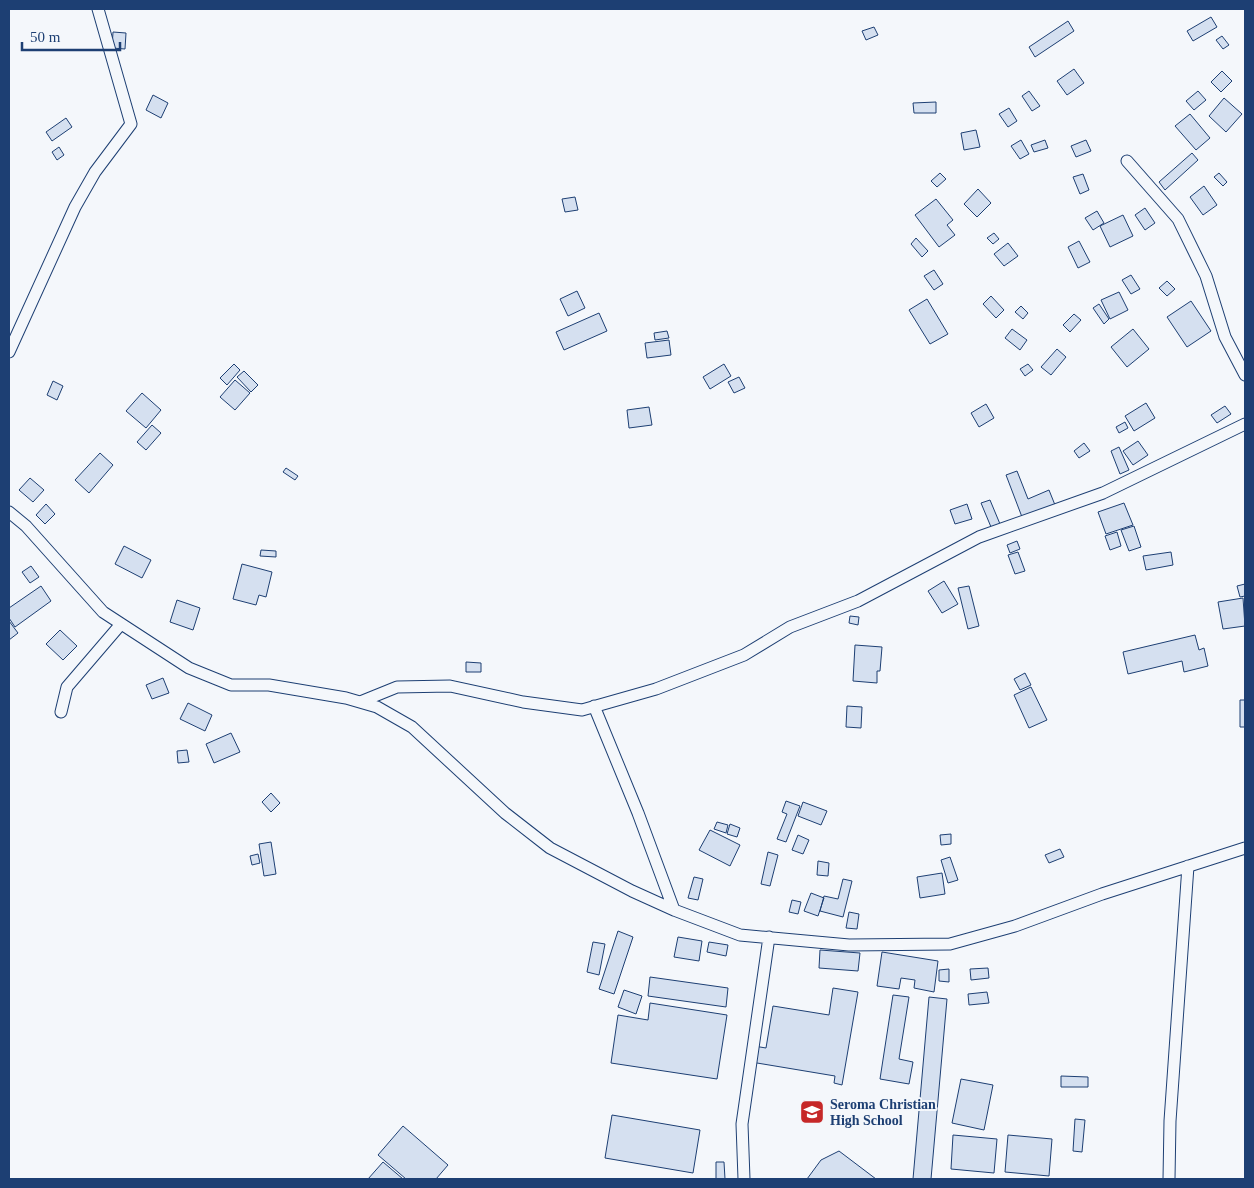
<svg xmlns="http://www.w3.org/2000/svg" width="1254" height="1188" font-family="'Times New Roman',serif">
	<rect width="100%" height="100%" fill="#f4f7fb"/>
	<path fill="#d5e0f0" stroke="#1d3f73" d="M 1211,17 L 1217,27 L 1193,41 L 1187,31 Z
		M 1068,21 L 1074,31 L 1035,57 L 1029,47 Z
		M 874,27 L 878,35 L 866,40 L 862,31 Z
		M 113,32 L 126,33 L 125,49 L 112,48 Z
		M 1222,36 L 1229,45 L 1223,49 L 1216,40 Z
		M 1074,69 L 1084,83 L 1067,95 L 1057,81 Z
		M 1222,71 L 1232,81 L 1221,92 L 1211,82 Z
		M 1029,91 L 1040,106 L 1032,111 L 1022,96 Z
		M 1198,91 L 1206,100 L 1194,110 L 1186,101 Z
		M 153,95 L 168,103 L 161,118 L 146,110 Z
		M 1224,98 L 1242,114 L 1226,132 L 1209,116 Z
		M 936,102 L 936,113 L 914,113 L 913,103 Z
		M 1009,108 L 1017,121 L 1008,127 L 999,114 Z
		M 1190,114 L 1210,138 L 1196,150 L 1175,126 Z
		M 66,118 L 72,127 L 52,141 L 46,132 Z
		M 976,130 L 980,147 L 964,150 L 961,133 Z
		M 1021,140 L 1029,154 L 1020,159 L 1011,146 Z
		M 1045,140 L 1048,148 L 1034,152 L 1031,145 Z
		M 1086,140 L 1091,151 L 1076,157 L 1071,146 Z
		M 59,147 L 64,155 L 57,160 L 52,152 Z
		M 1192,153 L 1198,160 L 1165,190 L 1159,182 Z
		M 940,173 L 946,179 L 937,187 L 931,181 Z
		M 1219,173 L 1227,182 L 1223,186 L 1214,177 Z
		M 1083,174 L 1089,190 L 1080,194 L 1073,177 Z
		M 1204,186 L 1217,205 L 1203,215 L 1190,197 Z
		M 978,189 L 991,203 L 977,217 L 964,204 Z
		M 575,197 L 578,210 L 565,212 L 562,199 Z
		M 936,199 L 953,220 L 947,225 L 955,235 L 939,247 L 915,215 Z
		M 1145,208 L 1155,223 L 1145,230 L 1135,215 Z
		M 1097,211 L 1104,223 L 1093,230 L 1085,218 Z
		M 1123,215 L 1133,236 L 1110,247 L 1100,226 Z
		M 994,233 L 999,239 L 993,244 L 987,238 Z
		M 916,238 L 928,251 L 922,257 L 911,244 Z
		M 1079,241 L 1090,262 L 1078,268 L 1068,247 Z
		M 1008,243 L 1018,256 L 1004,266 L 994,254 Z
		M 934,270 L 943,284 L 934,290 L 924,276 Z
		M 1131,275 L 1140,289 L 1131,294 L 1122,280 Z
		M 1167,281 L 1175,289 L 1167,296 L 1159,288 Z
		M 577,291 L 585,308 L 568,316 L 560,299 Z
		M 1119,292 L 1128,310 L 1110,319 L 1101,300 Z
		M 991,296 L 1004,310 L 996,318 L 983,304 Z
		M 927,299 L 948,334 L 930,344 L 909,310 Z
		M 1191,301 L 1211,331 L 1187,347 L 1167,317 Z
		M 1099,304 L 1109,319 L 1104,324 L 1093,308 Z
		M 1021,306 L 1028,313 L 1023,319 L 1015,312 Z
		M 599,313 L 607,331 L 564,350 L 556,332 Z
		M 1074,314 L 1081,320 L 1070,332 L 1063,325 Z
		M 1012,329 L 1027,340 L 1020,350 L 1005,338 Z
		M 1133,329 L 1149,349 L 1127,367 L 1111,347 Z
		M 667,331 L 669,338 L 655,340 L 654,333 Z
		M 669,340 L 671,355 L 647,358 L 645,343 Z
		M 1057,349 L 1066,357 L 1051,375 L 1041,367 Z
		M 234,364 L 240,370 L 227,385 L 220,378 Z
		M 724,364 L 731,376 L 710,389 L 703,377 Z
		M 1028,364 L 1033,370 L 1025,376 L 1020,369 Z
		M 244,371 L 258,385 L 251,392 L 237,377 Z
		M 739,377 L 745,388 L 734,393 L 728,382 Z
		M 235,380 L 250,393 L 235,410 L 220,397 Z
		M 53,381 L 63,386 L 57,400 L 47,395 Z
		M 142,393 L 161,410 L 146,428 L 126,411 Z
		M 1146,403 L 1155,418 L 1134,431 L 1125,416 Z
		M 986,404 L 994,418 L 979,427 L 971,413 Z
		M 1225,406 L 1231,414 L 1217,423 L 1211,415 Z
		M 649,407 L 652,425 L 629,428 L 627,410 Z
		M 1125,422 L 1128,428 L 1119,433 L 1116,427 Z
		M 152,425 L 161,433 L 146,450 L 137,442 Z
		M 1138,441 L 1148,455 L 1133,465 L 1123,451 Z
		M 1084,443 L 1090,451 L 1079,458 L 1074,451 Z
		M 1119,447 L 1129,470 L 1120,474 L 1111,451 Z
		M 100,453 L 113,465 L 89,493 L 75,480 Z
		M 286,468 L 298,476 L 295,480 L 283,472 Z
		M 1017,471 L 1028,499 L 1049,490 L 1055,505 L 1022,517 L 1006,475 Z
		M 30,478 L 44,490 L 33,502 L 19,490 Z
		M 990,500 L 1000,524 L 991,527 L 981,503 Z
		M 1124,503 L 1133,525 L 1106,534 L 1098,512 Z
		M 46,504 L 55,514 L 45,524 L 36,515 Z
		M 967,504 L 972,519 L 955,524 L 950,510 Z
		M 1134,526 L 1141,547 L 1129,551 L 1121,530 Z
		M 1117,532 L 1121,546 L 1110,550 L 1105,536 Z
		M 1017,541 L 1020,549 L 1010,553 L 1007,545 Z
		M 124,546 L 151,560 L 142,578 L 115,564 Z
		M 261,550 L 276,551 L 276,557 L 260,556 Z
		M 1018,552 L 1025,571 L 1015,574 L 1008,555 Z
		M 1171,552 L 1173,565 L 1146,570 L 1143,556 Z
		M 242,564 L 272,572 L 266,597 L 259,595 L 256,605 L 233,599 Z
		M 31,566 L 39,577 L 30,583 L 22,572 Z
		M 944,581 L 958,604 L 942,613 L 928,591 Z
		M 1245,584 L 1245,596 L 1240,597 L 1237,586 Z
		M 41,586 L 51,601 L 15,627 L 9,618 L 9,608 Z
		M 969,586 L 979,626 L 968,629 L 958,588 Z
		M 1243,598 L 1245,626 L 1223,629 L 1218,602 Z
		M 177,600 L 200,608 L 193,630 L 170,622 Z
		M 850,616 L 859,617 L 858,625 L 849,623 Z
		M 9,621 L 18,633 L 9,640 Z
		M 60,630 L 77,646 L 63,660 L 46,644 Z
		M 1195,635 L 1199,650 L 1204,648 L 1208,666 L 1184,672 L 1182,661 L 1128,674 L 1123,652 Z
		M 855,645 L 882,647 L 880,671 L 877,671 L 877,683 L 853,681 Z
		M 466,662 L 481,663 L 481,672 L 466,672 Z
		M 1025,673 L 1031,685 L 1020,690 L 1014,679 Z
		M 163,678 L 169,693 L 152,699 L 146,685 Z
		M 1031,687 L 1047,720 L 1029,728 L 1014,695 Z
		M 1240,700 L 1245,700 L 1245,727 L 1240,727 Z
		M 188,703 L 212,715 L 205,731 L 180,719 Z
		M 847,706 L 862,707 L 861,728 L 846,727 Z
		M 231,733 L 240,752 L 214,763 L 206,744 Z
		M 187,750 L 189,762 L 178,763 L 177,751 Z
		M 271,793 L 280,803 L 271,812 L 262,802 Z
		M 786,801 L 800,806 L 786,842 L 777,839 L 787,814 L 782,812 Z
		M 803,802 L 827,811 L 821,825 L 798,816 Z
		M 717,822 L 728,825 L 726,833 L 714,829 Z
		M 730,824 L 740,828 L 737,837 L 727,834 Z
		M 710,830 L 740,845 L 730,866 L 699,850 Z
		M 951,834 L 951,844 L 941,845 L 940,835 Z
		M 798,835 L 809,840 L 803,854 L 792,850 Z
		M 271,842 L 276,874 L 264,876 L 259,844 Z
		M 1060,849 L 1064,857 L 1049,863 L 1045,855 Z
		M 768,852 L 778,855 L 770,886 L 761,884 Z
		M 258,854 L 260,863 L 252,865 L 250,856 Z
		M 950,857 L 958,880 L 948,883 L 941,860 Z
		M 818,861 L 829,863 L 828,876 L 817,875 Z
		M 942,873 L 945,894 L 920,898 L 917,877 Z
		M 694,877 L 703,879 L 698,900 L 688,898 Z
		M 843,879 L 852,881 L 843,917 L 820,911 L 824,896 L 838,899 Z
		M 811,893 L 824,898 L 818,916 L 804,911 Z
		M 792,900 L 801,902 L 798,914 L 789,912 Z
		M 849,912 L 859,914 L 857,929 L 846,928 Z
		M 618,931 L 633,937 L 614,994 L 599,989 Z
		M 678,937 L 702,941 L 699,961 L 674,957 Z
		M 593,942 L 605,944 L 599,975 L 587,972 Z
		M 709,942 L 728,945 L 726,956 L 707,952 Z
		M 820,950 L 860,953 L 858,971 L 819,968 Z
		M 882,952 L 938,961 L 934,992 L 914,988 L 915,980 L 901,978 L 899,989 L 877,986 Z
		M 988,968 L 989,978 L 971,980 L 970,969 Z
		M 949,969 L 949,982 L 939,981 L 939,970 Z
		M 650,977 L 728,988 L 726,1007 L 648,996 Z
		M 833,988 L 858,992 L 842,1085 L 834,1083 L 835,1076 L 751,1062 L 754,1046 L 766,1048 L 773,1006 L 829,1015 Z
		M 624,990 L 642,996 L 636,1014 L 618,1007 Z
		M 987,992 L 989,1003 L 969,1005 L 968,994 Z
		M 893,995 L 909,997 L 899,1059 L 913,1062 L 909,1084 L 880,1079 Z
		M 929,997 L 947,999 L 931,1179 L 913,1179 Z
		M 650,1003 L 727,1015 L 717,1079 L 611,1063 L 618,1015 L 648,1020 Z
		M 1061,1076 L 1088,1077 L 1088,1087 L 1061,1087 Z
		M 961,1079 L 993,1085 L 984,1130 L 952,1123 Z
		M 612,1115 L 700,1130 L 693,1173 L 605,1158 Z
		M 1075,1119 L 1085,1120 L 1082,1152 L 1073,1151 Z
		M 403,1126 L 448,1165 L 436,1179 L 406,1179 L 378,1155 Z
		M 953,1135 L 997,1139 L 994,1173 L 951,1169 Z
		M 1008,1135 L 1052,1139 L 1049,1176 L 1005,1172 Z
		M 839,1151 L 876,1179 L 807,1179 L 821,1160 Z
		M 383,1162 L 403,1179 L 368,1179 Z
		M 716,1162 L 724,1162 L 725,1179 L 716,1179 Z"/>
	<g fill="none" stroke-linecap="round" stroke-linejoin="round">
		<defs>
			<path id="street" d="M 1127,161 L 1178,219 L 1206,276 L 1225,337 L 1245,375
				M 9,352 L 75,207 L 95,172 L 131,124 L 98,9
				M 9,512 L 26,526 L 103,612 L 189,668 L 231,685 L 269,685 L 346,698 L 377,707 L 412,727 L 505,813 L 550,848 L 632,891 L 674,910 L 740,935 L 849,945 L 950,944 L 1015,926 L 1102,894 L 1245,848
				M 360,702 L 397,687 L 450,686 L 523,702 L 582,710 L 656,689 L 744,655 L 790,627 L 858,601 L 979,537 L 1103,493 L 1245,424
				M 594,706 L 638,813 L 674,910
				M 61,712 L 67,687 L 121,624
				M 744,1179 L 742,1124 L 769,937
				M 1169,1179 L 1170,1121 L 1188,866"/>
		</defs>
		<use href="#street" stroke="#1d3f73" stroke-width="13"/>
		<use href="#street" stroke="#f4f7fb" stroke-width="11"/>
	</g>
	<defs>
		<symbol id="school-square" viewBox="-11 -11 22 22"><rect x="-9" y="-9" width="18" height="18" rx="4" fill="#c62828" stroke="#f4f7fb"/><path d="M0-5L7-2L0 1L-7-2ZM-4 1L0 2.5L4 1V4Q0 6-4 4Z" fill="#fff"/></symbol>
	</defs>
	<g fill-rule="evenodd">
		<use href="#school-square" x="798" y="1098" width="28" height="28"/>
	</g>
	<g text-anchor="middle" dominant-baseline="central" stroke-width="4" stroke-linejoin="round" paint-order="stroke">
		<g font-size="14" font-weight="bold" fill="#1d3f73" stroke="#f4f7fb" text-anchor="start">
			<text x="830" y="1104">Seroma Christian<tspan x="830" dy="16">High School</tspan></text>
		</g>
	</g>
	<rect width="1254" height="1188" fill="none" stroke="#1d3f73" stroke-width="20"/>
	<path d="M22 42v8h98v-8" fill="none" stroke="#1d3f73" stroke-width="2.5"/>
	<text x="30" y="42" font-size="15" fill="#1d3f73" stroke="#f4f7fb" stroke-width="4" paint-order="stroke">50 m</text>
</svg>
